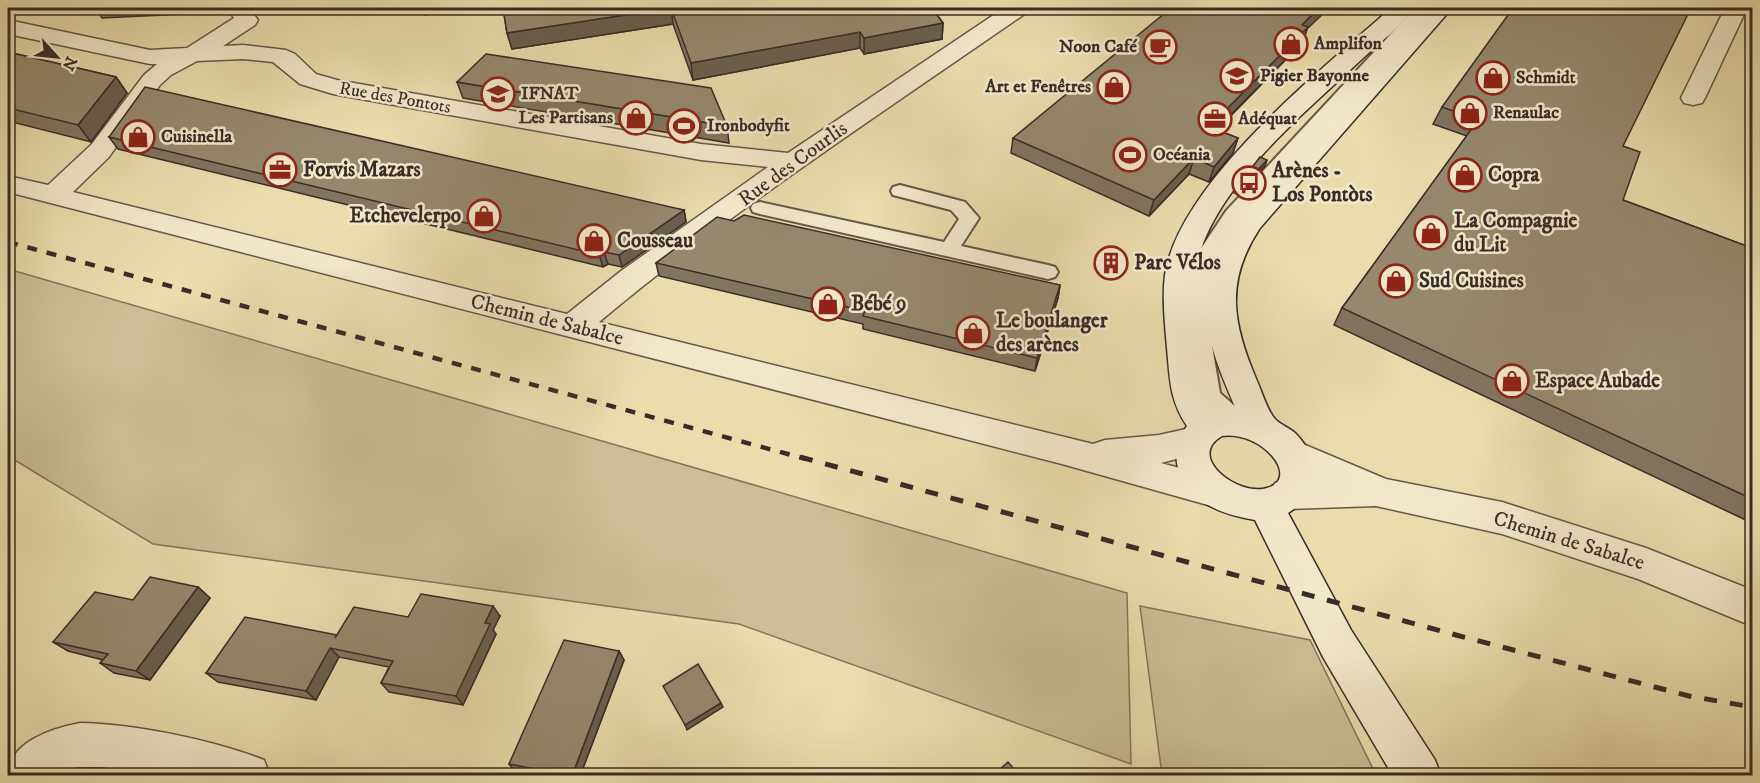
<svg xmlns="http://www.w3.org/2000/svg" width="1760" height="783" font-family="'IM FELL DW Pica',serif">
	<rect width="100%" height="100%" fill="#eadcad"/>
	<filter id="stains"><feTurbulence type="fractalNoise" baseFrequency=".00333" numOctaves="4"/><feColorMatrix values="0 0 0 0 .2 0 0 0 0 .09 0 0 0 0 .02 0 0 0 .5 -.17"/></filter>
	<radialGradient id="worn" r=".72"><stop offset=".6" stop-color="#630" stop-opacity="0"/><stop offset="1" stop-color="#630" stop-opacity=".3"/></radialGradient>
	<path fill="#ccbe96" stroke="#82755e" stroke-width="1.5" d="M 8,269 L 1127,593 L 1131,764 L 739,624 L 153,544 L 8,456 Z
		M 1140,606 L 1310,640 L 1376,775 L 1162,775 Z"/>
	<g fill="none" stroke-linecap="round" stroke-linejoin="round">
		<defs>
			<path id="lane" d="M 1415,8 L 1430,8 L 1240,219 C 1232,231 1222,242 1217,255 C 1200,299 1213,348 1220,393 L 1246,416 L 1250,422 L 1246,428 C 1229,434 1206,412 1198,397 L 1187,321 L 1190,279 L 1198,253 L 1226,211 Z
				M 900,185 L 965,202 L 979,218 L 961,246 L 1048,265 L 1055,267 L 1058,272 L 1055,277 L 1048,279 L 760,214 L 753,212 L 751,208 L 753,204 L 760,202 L 944,242 L 959,219 L 951,210 L 893,195 L 891,191 L 893,187 Z"/>
			<path id="street" d="M 227,8 L 249,8 L 258,20 L 255,25 L 223,46 L 243,45 L 286,50 L 295,54 L 316,74 L 337,80 L 701,144 L 788,153 L 1004,8 L 1029,8 L 1026,13 C 882,113 734,209 599,322 L 1093,444 L 1105,440 L 1159,435 L 1195,427 L 1207,431 L 1212,441 L 1207,451 L 1161,463 L 1228,481 L 1233,492 L 1228,503 L 1215,507 L 1062,464 L 8,192 L 8,176 L 48,185 L 91,145 L 144,75 L 157,64 L 150,64 L 8,34 L 8,20 L 150,50 L 187,48 L 234,18 ZM 243,59 L 273,62 L 300,84 L 333,94 L 701,160 L 768,167 L 621,271 L 567,314 L 73,192 L 109,157 L 160,85 L 171,75 L 197,61 Z
				M 1725,8 L 1747,8 L 1705,98 L 1702,103 L 1693,105 L 1684,103 L 1681,98 Z
				M 1291,439 L 1386,479 L 1502,502 L 1646,548 L 1752,590 L 1752,626 L 1638,579 L 1502,534 L 1376,506 L 1288,509 L 1275,505 L 1270,494 L 1275,483 L 1288,479 L 1313,479 L 1279,463 L 1274,453 L 1279,443 Z
				M 80,723 C 134,724 214,740 264,760 L 270,776 L 155,776 L 102,767 L 80,767 L 65,769 L 56,776 L 8,776 C 8,742 53,728 80,723 Z"/>
			<path id="secondary" d="M 1391,8 L 1414,8 C 1401,27 1379,43 1362,59 C 1304,114 1207,191 1195,274 C 1192,294 1195,318 1197,337 C 1201,361 1200,392 1214,412 L 1236,409 C 1216,363 1192,308 1213,258 C 1219,243 1230,229 1240,216 L 1429,8 L 1452,8 L 1260,228 C 1224,282 1233,325 1257,381 C 1262,392 1267,410 1275,419 C 1280,425 1291,428 1297,435 C 1321,461 1319,494 1288,513 L 1351,630 L 1435,760 L 1441,776 L 1393,776 L 1323,657 L 1255,520 C 1238,517 1220,513 1205,503 C 1177,485 1167,453 1187,426 C 1169,399 1170,378 1167,348 C 1165,325 1162,298 1165,275 C 1179,182 1323,69 1391,8 ZM 1222,436 C 1261,430 1302,478 1267,488 C 1239,497 1185,457 1222,436 Z"/>
		</defs>
		<use href="#lane" stroke="#655848" stroke-width="4"/>
		<use href="#street" stroke="#655848" stroke-width="3"/>
		<use href="#secondary" stroke="#392c27" stroke-width="3"/>
		<use href="#lane" fill="#f1e8ca" fill-rule="evenodd"/>
		<use href="#street" fill="#f1e8ca" fill-rule="evenodd"/>
		<use href="#secondary" fill="#f1e8ca" fill-rule="evenodd"/>
		<path stroke="#392c27" stroke-width="4.5" stroke-dasharray="10 10" stroke-linecap="butt" d="M 8,242 L 806,459"/>
		<path stroke="#392c27" stroke-width="5" stroke-dasharray="13 13" stroke-linecap="butt" d="M 800,457 L 1456,635 L 1689,696 L 1752,707"/>
	</g>
	<path fill="#80755e" stroke="#392c27" stroke-width="1.5" d="M 95,8 L 190,8 L 185,14 L 102,18 Z
		M 503,8 L 932,8 L 943,23 L 942,39 L 864,54 L 860,48 L 693,80 L 673,24 L 512,49 L 507,33 Z
		M 1307,29 L 1303,42 L 1217,130 L 1238,138 L 1233,153 L 1209,182 L 1189,174 L 1149,216 L 1011,153 L 1013,138 Z
		M 8,52 L 116,77 L 127,93 L 91,142 L 8,121 Z
		M 457,82 L 727,126 L 729,143 L 463,98 Z
		M 1442,107 L 1623,146 L 1623,200 L 1752,248 L 1752,523 L 1334,325 L 1342,308 L 1467,136 L 1433,124 Z
		M 109,137 L 684,210 L 686,222 L 622,267 L 608,264 L 603,267 L 118,149 Z
		M 1265,166 L 1238,194 L 1234,193 L 1237,187 Z
		M 734,221 L 1060,285 L 1058,298 L 1035,371 L 863,329 L 863,324 L 659,276 L 656,263 Z
		M 198,587 L 210,598 L 150,680 L 114,673 L 100,663 L 103,660 L 68,651 L 53,642 L 133,600 Z
		M 500,616 L 493,630 L 496,634 L 463,705 L 389,692 L 381,683 L 389,667 L 339,657 L 316,700 L 218,682 L 206,673 L 338,635 Z
		M 619,651 L 624,660 L 580,776 L 534,776 L 516,772 L 509,764 Z"/>
	<path fill="#685f4c" stroke="#392c27" stroke-width="1.5" d="M 181,8 L 190,8 L 185,14 Z
		M 422,8 L 472,8 L 425,15 Z
		M 671,8 L 673,24 L 512,49 L 507,33 Z
		M 1319,8 L 1329,8 L 1307,29 L 1303,42 L 1204,142 L 1209,127 L 1302,25 Z
		M 943,23 L 942,39 L 864,54 L 864,38 Z
		M 860,32 L 860,48 L 693,80 L 691,63 Z
		M 116,77 L 127,93 L 91,142 L 78,125 Z
		M 1238,138 L 1233,153 L 1209,182 L 1214,167 Z
		M 1194,158 L 1189,174 L 1149,216 L 1154,200 Z
		M 1267,160 L 1265,166 L 1238,194 L 1241,188 Z
		M 684,210 L 686,222 L 622,267 L 619,255 Z
		M 604,252 L 608,264 L 603,267 L 599,255 Z
		M 1060,285 L 1058,298 L 1035,371 L 1037,358 Z
		M 198,587 L 210,598 L 150,680 L 136,671 Z
		M 493,606 L 500,616 L 493,630 L 496,634 L 463,705 L 456,696 L 485,623 Z
		M 330,648 L 339,657 L 316,700 L 306,691 Z
		M 619,651 L 624,660 L 580,776 L 572,776 Z
		M 721,703 L 723,707 L 687,730 L 685,725 Z"/>
	<path fill="#95886d" stroke="#392c27" stroke-width="1.5" d="M 503,8 L 932,8 L 943,23 L 864,38 L 860,32 L 691,63 L 671,8 L 507,33 Z
		M 1171,8 L 1319,8 L 1302,25 L 1308,27 L 1209,127 L 1238,138 L 1214,167 L 1194,158 L 1154,200 L 1013,138 Z
		M 1513,8 L 1691,8 L 1623,146 L 1640,152 L 1623,200 L 1752,248 L 1752,499 L 1342,308 L 1478,120 L 1442,107 Z
		M 8,52 L 116,77 L 78,125 L 8,108 Z
		M 486,54 L 711,88 L 727,126 L 457,82 Z
		M 145,87 L 684,210 L 619,255 L 604,252 L 599,255 L 109,137 Z
		M 1260,157 L 1267,160 L 1241,188 L 1237,187 Z
		M 744,215 L 1060,285 L 1037,358 L 863,316 L 865,311 L 656,263 L 717,217 L 734,221 Z
		M 150,577 L 198,587 L 136,671 L 100,663 L 108,654 L 53,642 L 95,592 L 133,600 Z
		M 421,594 L 493,606 L 485,623 L 490,624 L 456,696 L 381,683 L 393,661 L 330,648 L 306,691 L 206,673 L 245,617 L 337,635 L 335,638 L 354,607 L 408,617 Z
		M 564,640 L 619,651 L 572,776 L 509,764 Z
		M 698,664 L 721,703 L 685,725 L 663,686 Z
		M 1008,762 L 1020,776 L 992,776 Z"/>
	<defs>
		<symbol id="shop-ring" viewBox="-11 -11 22 22"><circle r="9.5" fill="#f1e8ca" stroke="#8f2418" stroke-width="1.5"/><path d="M-5-2.5h2.3a2.7 3.5 0 0 1 5.4 0H5L5.5 6h-11ZM-1.5-2.5h3a1.5 2.3 0 0 0-3 0Z" fill="#8f2418"/></symbol>
		<symbol id="cafe-ring" viewBox="-11 -11 22 22"><circle r="9.5" fill="#f1e8ca" stroke="#8f2418" stroke-width="1.5"/><path d="M-5.5-4.5H6V0H3Q3 3.5 0 3.5H-2.5Q-5.5 3.5-5.5 0ZM3-3.2v2h1.7v-2ZM-6 4.5H4V6H-6Z" fill="#8f2418"/></symbol>
		<symbol id="university-ring" viewBox="-11 -11 22 22"><circle r="9.5" fill="#f1e8ca" stroke="#8f2418" stroke-width="1.5"/><path d="M0-5L7-2L0 1L-7-2ZM-4 1L0 2.5L4 1V4Q0 6-4 4Z" fill="#8f2418"/></symbol>
		<symbol id="office-ring" viewBox="-11 -11 22 22"><circle r="9.5" fill="#f1e8ca" stroke="#8f2418" stroke-width="1.5"/><path d="M-6-3h4V-5.5h4V-3h4V5H-6ZM-1-4.5V-3h2v-1.5ZM-6 0V1H6V0Z" fill="#8f2418"/></symbol>
		<symbol id="stadium-ring" viewBox="-11 -11 22 22"><circle r="9.5" fill="#f1e8ca" stroke="#8f2418" stroke-width="1.5"/><path d="M0-5a6.5 5 0 1 0 0 10a6.5 5 0 1 0 0-10ZM-3.5-1.8h7v3.6h-7Z" fill="#8f2418"/></symbol>
		<symbol id="bus-ring" viewBox="-11 -11 22 22"><circle r="9.5" fill="#f1e8ca" stroke="#8f2418" stroke-width="1.5"/><path d="M-5-6H5V4H4V6H2V4H-2V6H-4V4H-5ZM-3.5-4V0h7V-4ZM-3.5 1.2v1.5H-2V1.2ZM2 1.2v1.5H3.5V1.2Z" fill="#8f2418"/></symbol>
		<symbol id="building-ring" viewBox="-11 -11 22 22"><circle r="9.5" fill="#f1e8ca" stroke="#8f2418" stroke-width="1.5"/><path d="M-4-6H4V6H1V3H-1V6H-4ZM-2.5-4.3h1.7v1.8h-1.7ZM.8-4.3h1.7v1.8H.8ZM-2.5-1h1.7V.8h-1.7ZM.8-1h1.7V.8H.8Z" fill="#8f2418"/></symbol>
	</defs>
	<g fill-rule="evenodd">
		<use href="#shop-ring" x="1272" y="25" width="38" height="38"/>
		<use href="#cafe-ring" x="1141" y="28" width="38" height="38"/>
		<use href="#university-ring" x="1218" y="57" width="38" height="38"/>
		<use href="#shop-ring" x="1474" y="59" width="38" height="38"/>
		<use href="#shop-ring" x="1095" y="68" width="38" height="38"/>
		<use href="#university-ring" x="479" y="75" width="38" height="38"/>
		<use href="#shop-ring" x="1451" y="94" width="38" height="38"/>
		<use href="#shop-ring" x="617" y="99" width="38" height="38"/>
		<use href="#office-ring" x="1196" y="100" width="38" height="38"/>
		<use href="#stadium-ring" x="665" y="107" width="38" height="38"/>
		<use href="#shop-ring" x="119" y="118" width="38" height="38"/>
		<use href="#stadium-ring" x="1111" y="136" width="38" height="38"/>
		<use href="#office-ring" x="261" y="151" width="38" height="38"/>
		<use href="#shop-ring" x="1446" y="156" width="38" height="38"/>
		<use href="#bus-ring" x="1230" y="164" width="38" height="38"/>
		<use href="#shop-ring" x="465" y="197" width="38" height="38"/>
		<use href="#shop-ring" x="1412" y="214" width="38" height="38"/>
		<use href="#shop-ring" x="575" y="222" width="38" height="38"/>
		<use href="#building-ring" x="1092" y="244" width="38" height="38"/>
		<use href="#shop-ring" x="1377" y="262" width="38" height="38"/>
		<use href="#shop-ring" x="809" y="285" width="38" height="38"/>
		<use href="#shop-ring" x="954" y="314" width="38" height="38"/>
		<use href="#shop-ring" x="1493" y="362" width="38" height="38"/>
	</g>
	<g text-anchor="middle" dominant-baseline="central" stroke-width="5" stroke-linejoin="round" paint-order="stroke">
		<g font-size="18" font-weight="bold" fill="#392c27" stroke="#f1e8ca" text-anchor="start">
			<text x="1314" y="44">Amplifon</text>
			<text x="1137" y="47" text-anchor="end">Noon Café</text>
			<text x="1260" y="76">Pigier Bayonne</text>
			<text x="1516" y="78">Schmidt</text>
			<text x="1091" y="87" text-anchor="end">Art et Fenêtres</text>
			<text x="521" y="94">IFNAT</text>
			<text x="1493" y="113">Renaulac</text>
			<text x="613" y="118" text-anchor="end">Les Partisans</text>
			<text x="1238" y="119">Adéquat</text>
			<text x="707" y="126">Ironbodyfit</text>
			<text x="161" y="137">Cuisinella</text>
			<text x="1153" y="155">Océania</text>
		</g>
		<g font-size="18" fill="#392c27" stroke="#f1e8ca">
			<text transform="translate(395 98) rotate(10)">Rue des Pontots</text>
		</g>
		<g font-size="21" fill="#392c27" stroke="#f1e8ca">
			<text transform="translate(793 164) rotate(-36)">Rue des Courlis</text>
			<text transform="translate(547 320) rotate(14)">Chemin de Sabalce</text>
			<text transform="translate(1569 541) rotate(17)">Chemin de Sabalce</text>
		</g>
		<g font-size="21" font-weight="bold" fill="#392c27" stroke="#f1e8ca" text-anchor="start">
			<text x="303" y="170">Forvis Mazars</text>
			<text x="1272" y="171">Arènes -<tspan x="1272" dy="24">Los Pontòts</tspan></text>
			<text x="1488" y="175">Copra</text>
			<text x="461" y="216" text-anchor="end">Etchevelerpo</text>
			<text x="1454" y="221">La Compagnie<tspan x="1454" dy="24">du Lit</tspan></text>
			<text x="617" y="241">Cousseau</text>
			<text x="1134" y="263">Parc Vélos</text>
			<text x="1419" y="281">Sud Cuisines</text>
			<text x="851" y="304">Bébé 9</text>
			<text x="996" y="321">Le boulanger<tspan x="996" dy="24">des arènes</tspan></text>
			<text x="1535" y="381">Espace Aubade</text>
		</g>
	</g>
	<rect width="1760" height="783" fill="none" stroke="#eadcad" stroke-width="30"/>
	<rect x="9" y="9" width="1742" height="765" fill="none" stroke="#392c27" stroke-width="3"/>
	<rect x="15" y="15" width="1730" height="753" fill="none" stroke="#392c27" stroke-width="1.5"/>
	<g transform="translate(57 57) rotate(117)" stroke="#f1e8ca" stroke-width="4.5" paint-order="stroke">
	<path d="M0-4.5L10 22L0 15L-10 22Z" fill="#392c27"/>
	<text y="-9" font-size="16" font-weight="bold" text-anchor="middle" fill="#392c27">N</text>
	</g>
	<rect width="100%" height="100%" filter="url(#stains)"/>
	<rect width="100%" height="100%" fill="url(#worn)"/>
</svg>
